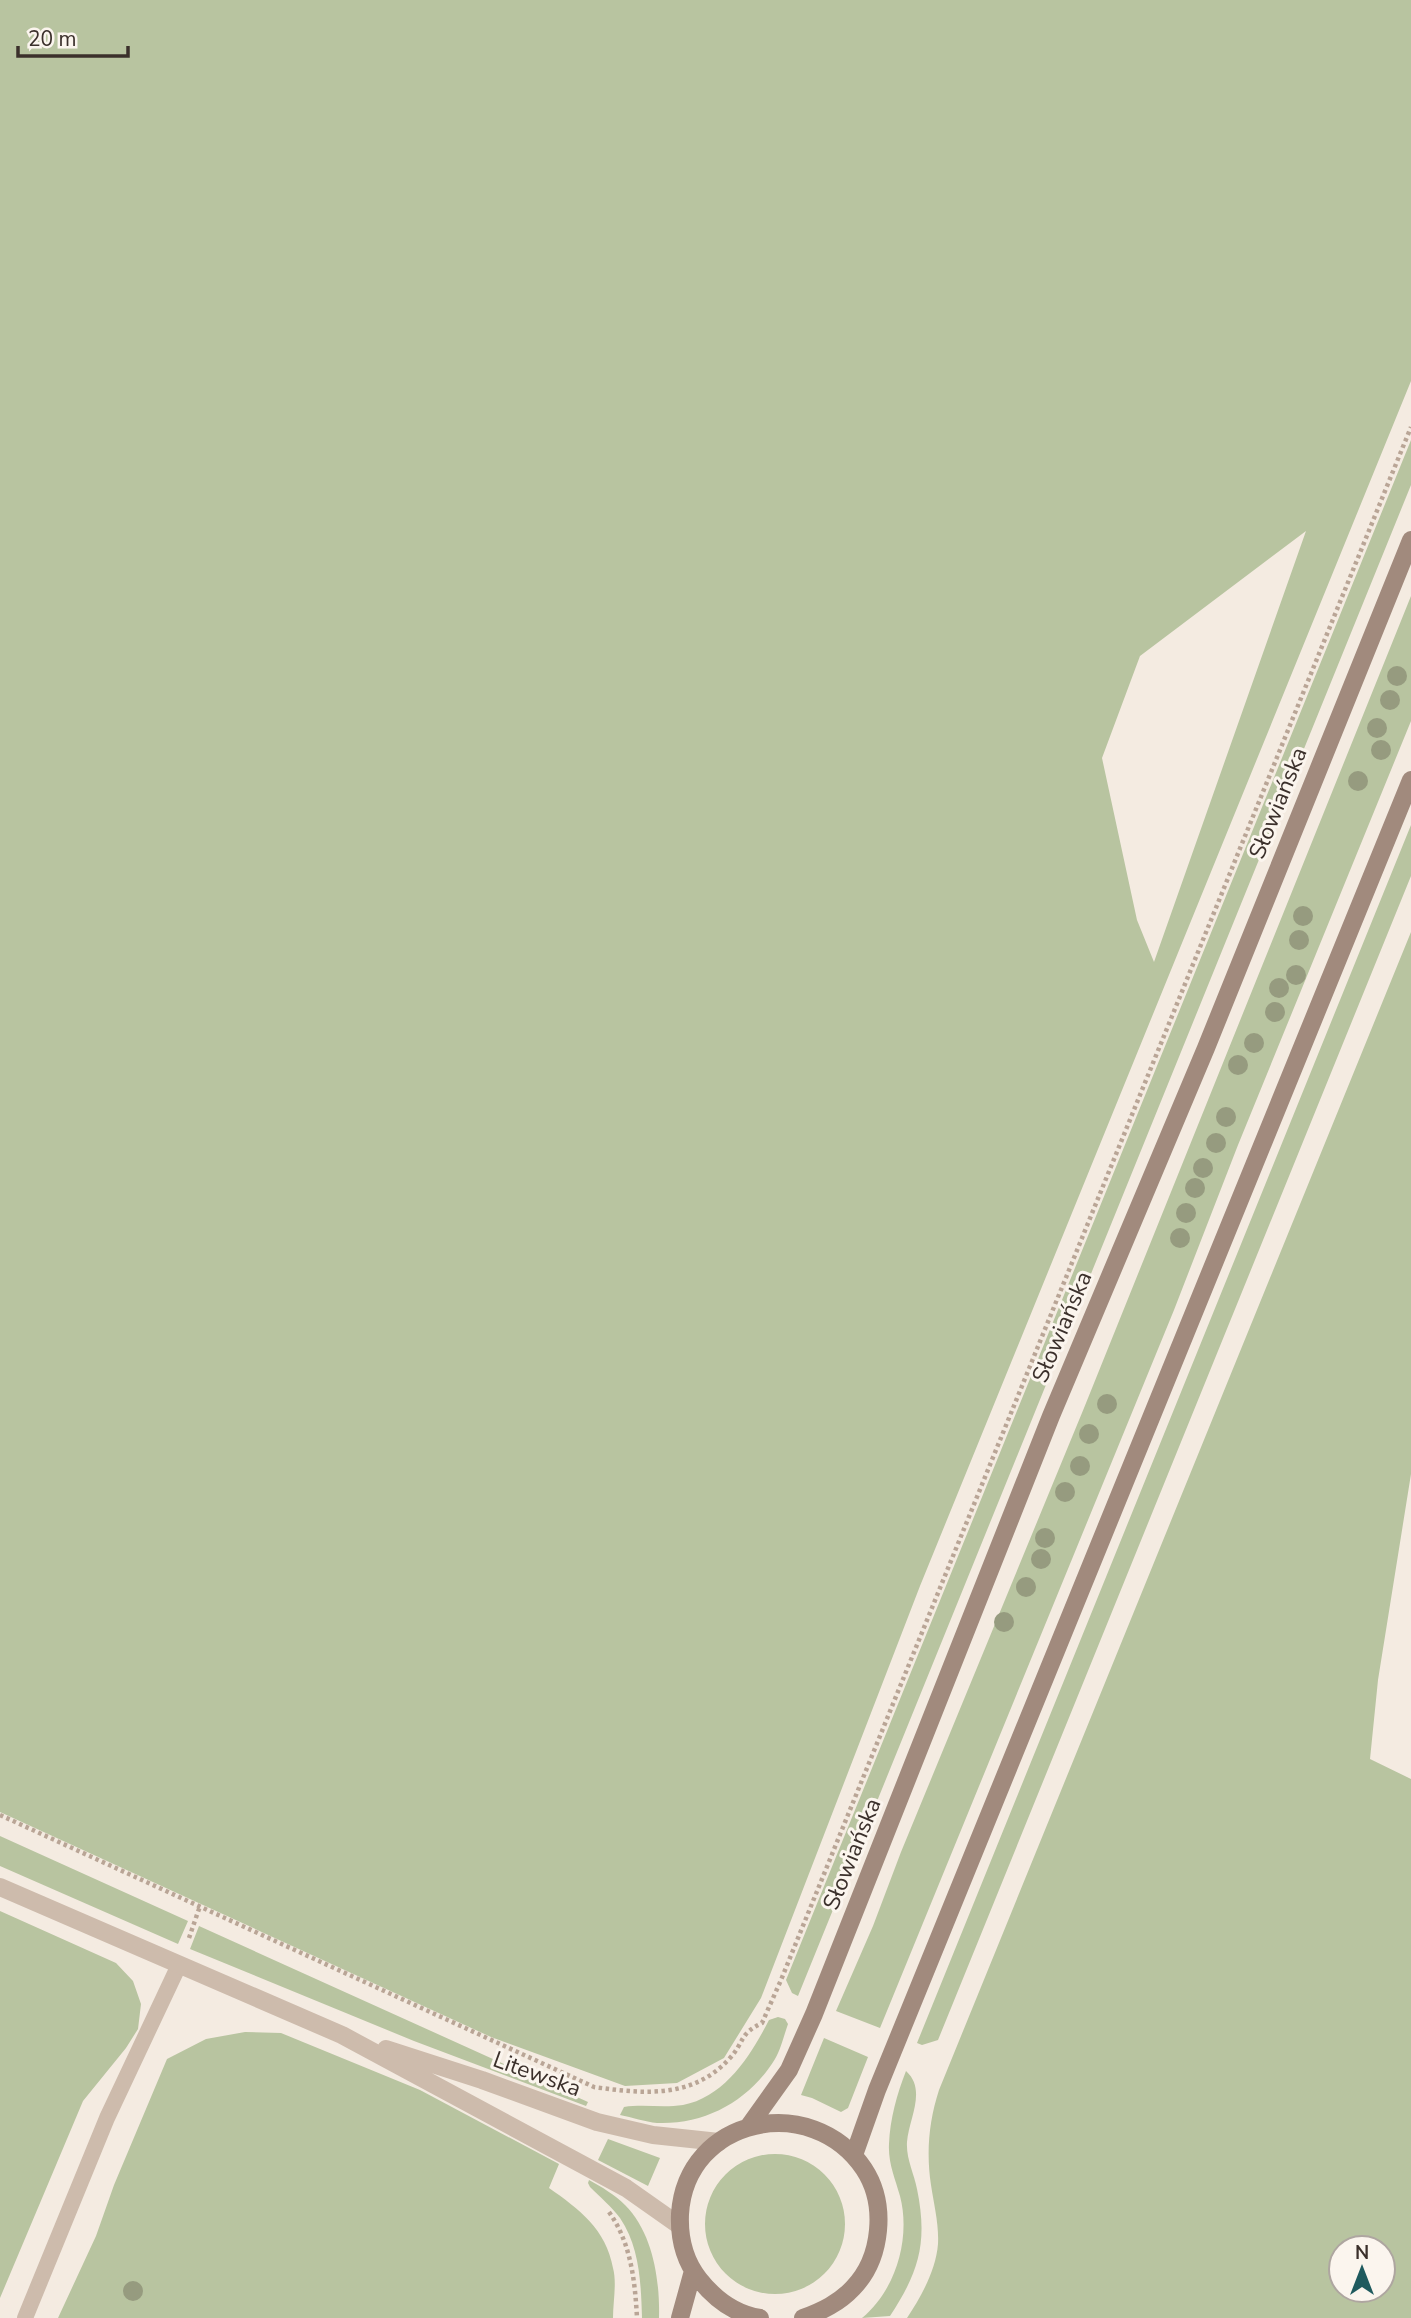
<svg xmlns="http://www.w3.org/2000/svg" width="1411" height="2318" font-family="'Nunito Sans',sans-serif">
	<rect width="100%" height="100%" fill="#f4ebe1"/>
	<path fill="#b8c4a0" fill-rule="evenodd" d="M 0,0 L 1411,0 L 1411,381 L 920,1586 L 761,1998 L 724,2058 L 677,2083 L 625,2086 L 491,2037 L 0,1812 ZM 1306,531 L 1154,962 L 1137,920 L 1102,758 L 1140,656 Z
		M 1411,440 L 1411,485 L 798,1996 L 792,1993 L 786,1980 Z
		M 1411,596 L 1411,721 L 1238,1145 L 1174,1310 L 880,2028 L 836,2011 L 873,1926 L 901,1852 L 1084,1408 Z
		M 1411,825 L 1411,876 L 938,2040 L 922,2045 L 917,2043 Z
		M 1411,932 L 1411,1474 L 1378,1680 L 1370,1759 L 1411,1779 L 1411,2318 L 907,2318 C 921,2297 936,2270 938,2244 C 939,2224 934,2205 931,2185 C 926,2152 929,2121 939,2090 ZM 1341,2248 L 1383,2248 L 1383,2290 L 1341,2290 Z
		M 0,1836 L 188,1921 L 178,1944 L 0,1866 Z
		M 0,1911 L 116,1963 L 133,1981 L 141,2004 L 138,2029 L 126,2048 L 83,2101 L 0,2298 Z
		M 199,1926 L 588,2102 L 586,2106 L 414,2041 L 190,1949 Z
		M 778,2017 L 785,2019 L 788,2024 C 784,2035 781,2049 775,2059 C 750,2100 706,2125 657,2123 C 645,2122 632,2117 620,2115 L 624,2107 C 643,2104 663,2108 683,2105 C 725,2097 751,2055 769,2020 Z
		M 245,2032 L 281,2033 L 420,2090 L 559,2164 L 549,2188 C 579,2209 606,2229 613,2268 C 617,2283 613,2302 613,2318 L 58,2318 L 96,2236 L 114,2185 L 167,2059 L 206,2039 Z
		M 824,2038 L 868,2057 L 848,2108 L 841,2112 L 812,2098 L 801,2095 Z
		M 906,2071 C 927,2090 909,2118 907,2142 C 906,2159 914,2173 917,2189 C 928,2242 919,2272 890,2316 L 862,2318 C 896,2290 911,2238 900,2196 C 895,2178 888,2163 889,2144 C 890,2119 897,2094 906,2071 Z
		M 608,2139 L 660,2158 L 648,2186 L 598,2160 Z
		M705 2224a70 70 0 1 1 140 0a70 70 0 1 1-140 0Z
		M 589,2180 C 602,2187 615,2195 625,2205 C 653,2233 660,2280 659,2318 L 642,2318 C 641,2285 640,2247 620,2218 C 612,2207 600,2197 590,2187 L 588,2183 Z"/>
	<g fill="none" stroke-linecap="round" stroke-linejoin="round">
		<path stroke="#b9a596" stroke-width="4.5" stroke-dasharray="3.5 3.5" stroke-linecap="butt" d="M 0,1815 L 594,2087 C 644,2094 693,2099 730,2058 C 745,2041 739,2034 762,2023 L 781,1980 L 1411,427
			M 189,1938 L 200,1906
			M 609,2212 C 631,2243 635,2281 637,2318"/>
		<path stroke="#cdbbac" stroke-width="16" d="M 25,2318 L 107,2118 L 179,1965"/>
		<path stroke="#cdbbac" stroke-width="18" d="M 0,1887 L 342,2035 L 626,2188 L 680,2226
			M 386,2049 L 482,2080 L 597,2122 L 653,2135 L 719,2142"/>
		<path stroke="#a18a7d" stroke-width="18" d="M 749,2126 L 789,2070 L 814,2014 L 1051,1416 L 1206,1048 L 1411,540
			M 854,2155 L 877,2090 L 1411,780
			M 680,2318 L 693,2271
			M 760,2318 C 734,2314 714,2298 699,2279 C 684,2260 679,2237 680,2214 C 686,2117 812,2091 864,2169 C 887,2204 882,2258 853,2288 C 839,2303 822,2311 803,2318"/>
	</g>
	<g fill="#969b7f">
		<circle cx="1397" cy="676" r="10"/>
		<circle cx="1390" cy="700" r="10"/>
		<circle cx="1377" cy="728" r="10"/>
		<circle cx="1381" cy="750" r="10"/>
		<circle cx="1358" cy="781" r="10"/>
		<circle cx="1303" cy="916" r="10"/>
		<circle cx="1299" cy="940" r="10"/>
		<circle cx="1296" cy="975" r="10"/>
		<circle cx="1279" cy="988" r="10"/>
		<circle cx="1275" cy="1012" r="10"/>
		<circle cx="1254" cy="1043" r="10"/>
		<circle cx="1238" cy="1065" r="10"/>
		<circle cx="1226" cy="1117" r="10"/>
		<circle cx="1216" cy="1143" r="10"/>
		<circle cx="1203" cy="1168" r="10"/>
		<circle cx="1195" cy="1188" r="10"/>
		<circle cx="1186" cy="1213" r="10"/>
		<circle cx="1180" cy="1238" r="10"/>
		<circle cx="1107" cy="1404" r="10"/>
		<circle cx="1089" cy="1434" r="10"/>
		<circle cx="1080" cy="1466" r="10"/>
		<circle cx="1065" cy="1492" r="10"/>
		<circle cx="1045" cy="1538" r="10"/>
		<circle cx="1041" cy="1559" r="10"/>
		<circle cx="1026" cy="1587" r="10"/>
		<circle cx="1004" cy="1622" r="10"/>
		<circle cx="133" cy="2291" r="10"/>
	</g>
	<g text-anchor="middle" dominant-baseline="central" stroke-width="6" stroke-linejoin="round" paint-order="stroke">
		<g font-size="23" fill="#3b302b" stroke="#fbf5ee">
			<text transform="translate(1278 803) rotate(-68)">Słowiańska</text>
			<text transform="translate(1062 1327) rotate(-67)">Słowiańska</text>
			<text transform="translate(852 1854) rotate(-68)">Słowiańska</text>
			<text transform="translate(537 2074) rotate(20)">Litewska</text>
		</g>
	</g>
	<g transform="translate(1362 2269)"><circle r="33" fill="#fbf5ee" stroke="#aea6a0" stroke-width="2"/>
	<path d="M0-5L12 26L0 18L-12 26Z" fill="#1f5a5e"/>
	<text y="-10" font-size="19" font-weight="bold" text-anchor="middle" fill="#3b302b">N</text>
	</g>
	<path d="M18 46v10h110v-10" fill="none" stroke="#3b302b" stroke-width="3.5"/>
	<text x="28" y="46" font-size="21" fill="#3b302b" stroke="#fbf5ee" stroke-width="5" paint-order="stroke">20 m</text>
</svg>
